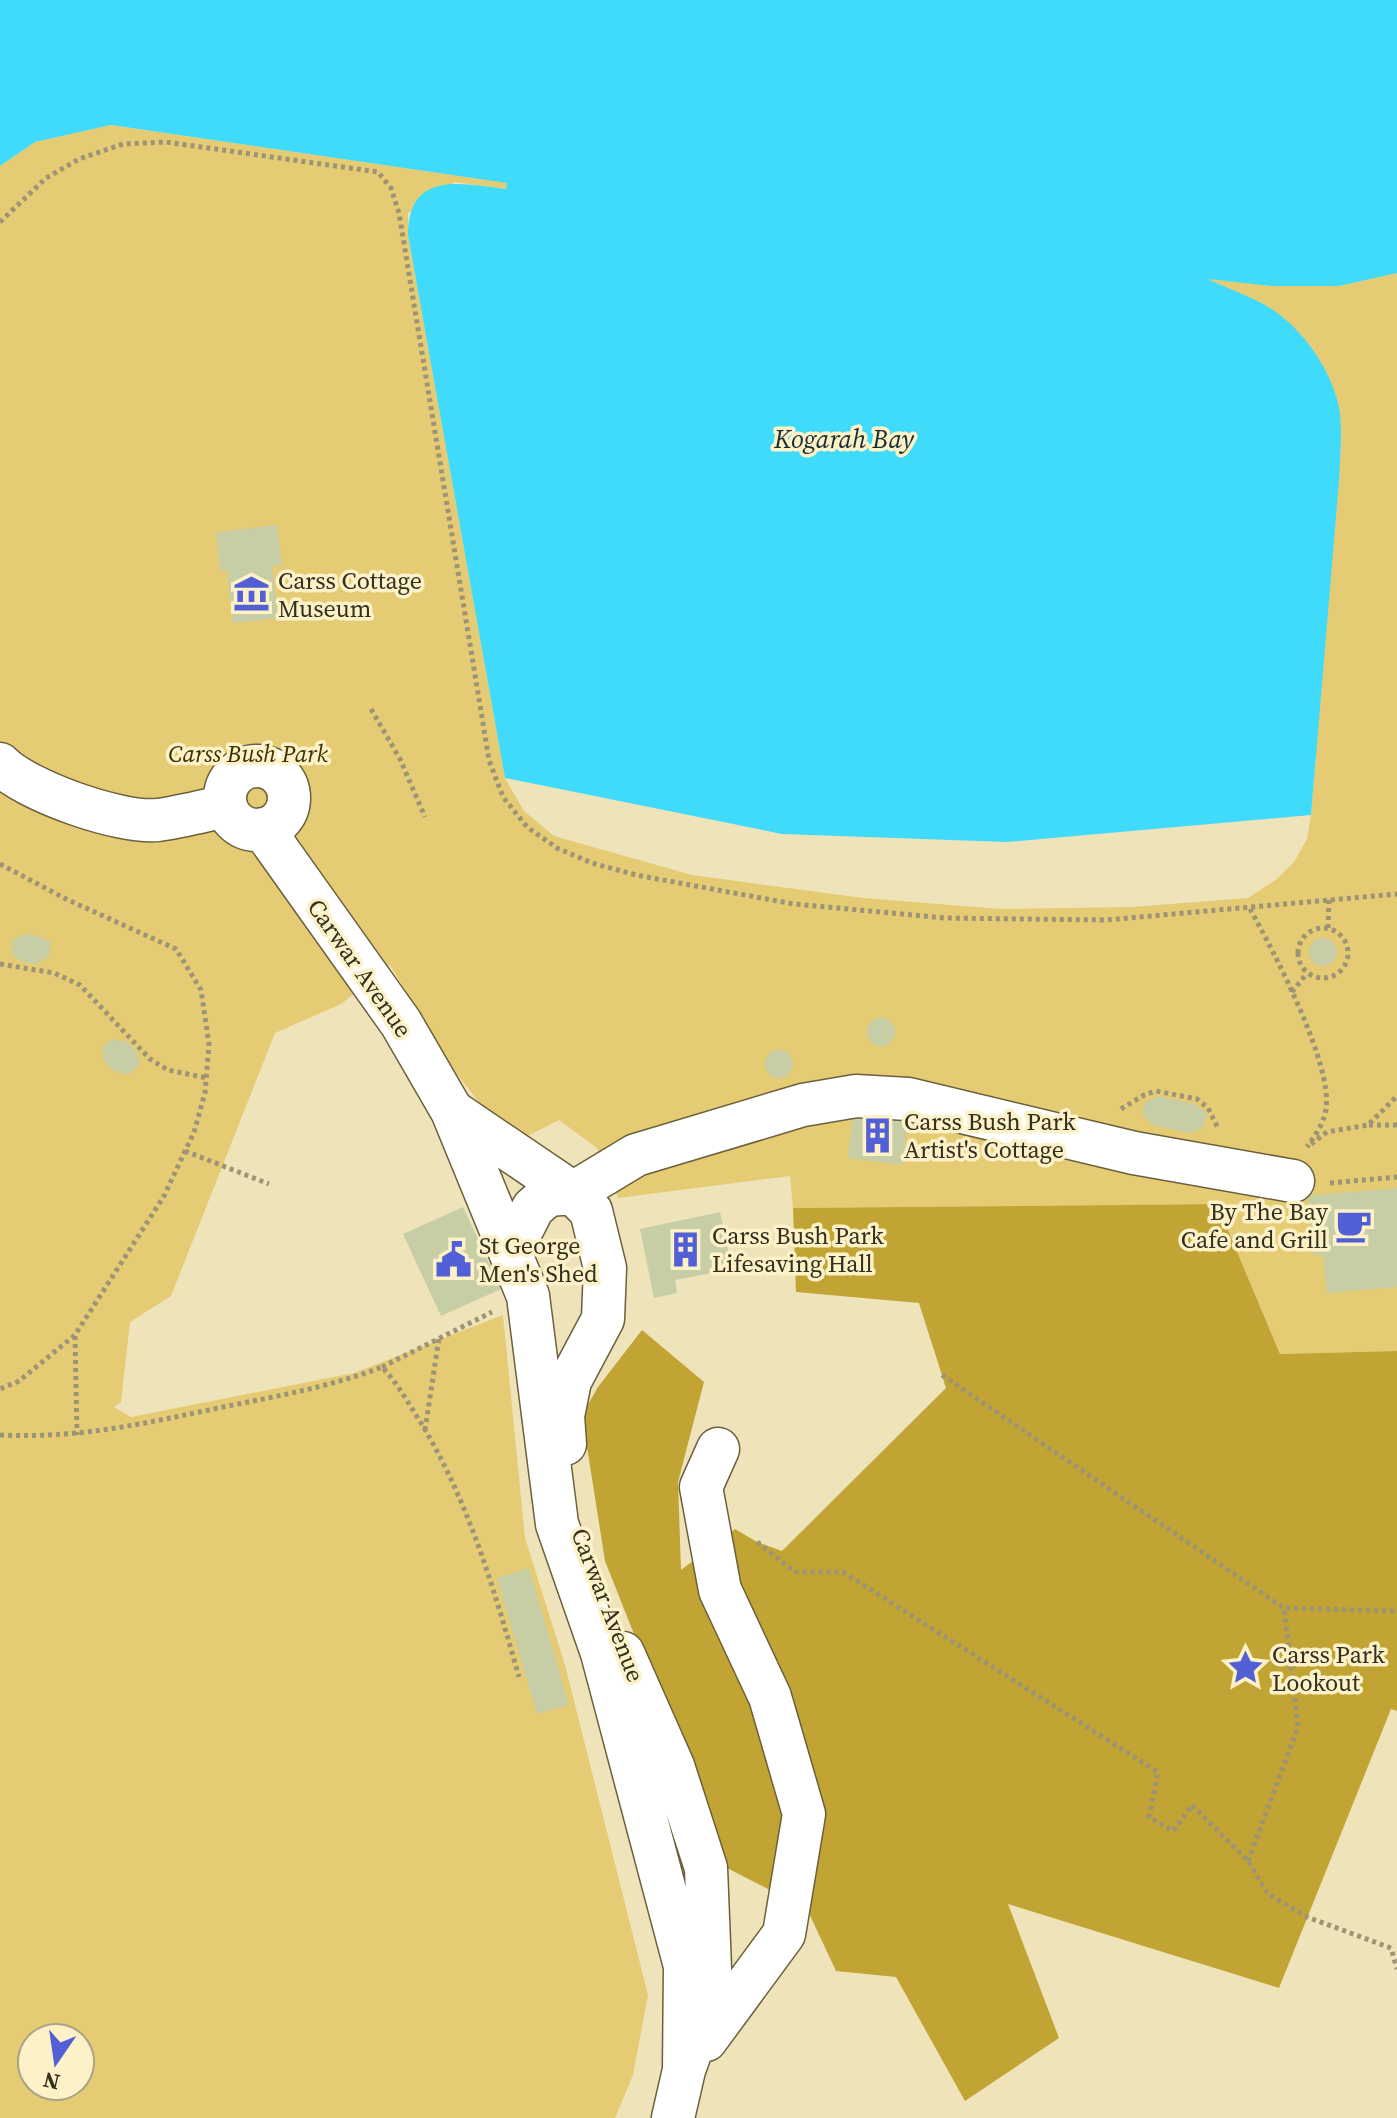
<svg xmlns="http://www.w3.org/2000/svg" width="1397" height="2118" font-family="'Source Serif 4',serif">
	<rect width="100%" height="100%" fill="#efe3ba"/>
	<path fill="#e5cc74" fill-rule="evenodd" d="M 111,125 L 508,183 L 506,189 L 455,182 L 408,213 L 408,235 L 505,778 L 524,811 L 554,836 L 692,875 L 863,898 L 1001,909 L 1132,907 L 1248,898 L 1277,879 L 1294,862 L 1307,839 L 1311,815 L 1341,443 L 1270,308 L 1205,278 L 1271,286 L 1339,286 L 1397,273 L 1397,1351 L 1280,1354 L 1217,1204 L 793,1208 L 790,1176 L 618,1198 L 597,1148 L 559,1120 L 512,1144 L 452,1068 L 390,965 L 341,1004 L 275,1033 L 171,1296 L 130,1322 L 121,1402 L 114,1407 L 131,1417 L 354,1373 L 503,1315 L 525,1538 L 565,1665 L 648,1995 L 633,2075 L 615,2118 L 0,2118 L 0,166 L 35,142 ZM 32,2038 L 80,2038 L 80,2086 L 32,2086 Z"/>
	<path fill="#c1a434" d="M 1217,1204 L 1280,1354 L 1397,1351 L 1397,1711 L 1391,1709 L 1279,1988 L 1008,1904 L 1059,2038 L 965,2101 L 896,1977 L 836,1971 L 807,1909 L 727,1868 L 605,1561 L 582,1415 L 598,1387 L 642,1330 L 704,1382 L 678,1482 L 681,1570 L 735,1529 L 757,1542 L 782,1551 L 946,1388 L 919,1303 L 796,1292 L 793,1208 Z"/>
	<path fill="#40dbfa" d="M 0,0 L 1397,0 L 1397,273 L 1339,286 L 1271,286 L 1208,279 C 1228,289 1251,296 1270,308 C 1302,328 1331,369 1339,407 C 1343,431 1340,457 1339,481 L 1311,815 L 1007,842 L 782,834 L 505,778 L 408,235 C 408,171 460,183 506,189 L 507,183 L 111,125 L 35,142 L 0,166 Z"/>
	<path fill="#c7cda4" d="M 277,525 L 282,565 L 272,566 L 278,618 L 233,623 L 227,570 L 220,571 L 216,532 Z
		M 25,934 L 42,937 L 51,943 L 49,956 L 36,964 L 20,961 L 11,952 L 13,939 Z
		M1309 952a14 14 0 1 1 28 0a14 14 0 1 1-28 0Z
		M867 1032a14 14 0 1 1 28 0a14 14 0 1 1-28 0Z
		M 113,1039 L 126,1041 L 136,1051 L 140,1064 L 128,1075 L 112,1070 L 104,1061 L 102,1048 Z
		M765 1064a14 14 0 1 1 28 0a14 14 0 1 1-28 0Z
		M 1158,1096 L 1195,1104 L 1207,1113 L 1203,1128 L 1189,1133 L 1153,1125 L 1142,1115 L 1145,1102 Z
		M 854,1106 L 908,1112 L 903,1165 L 848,1158 Z
		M 1397,1188 L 1397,1287 L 1327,1293 L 1323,1255 L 1313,1255 L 1308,1196 Z
		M 463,1207 L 501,1289 L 441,1316 L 403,1234 Z
		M 720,1212 L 732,1269 L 675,1280 L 677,1293 L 654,1298 L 640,1229 Z
		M 529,1568 L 569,1705 L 537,1714 L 497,1578 Z"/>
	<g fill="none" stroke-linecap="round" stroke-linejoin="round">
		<defs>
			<path id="minor" d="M 0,764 C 26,791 121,824 158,820 C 180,817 203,811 226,806
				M225 798a32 32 0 1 1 64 0a32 32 0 1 1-64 0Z
				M 263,829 L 401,1023 L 452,1111 L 528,1296 L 557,1524 L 602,1653 L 685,1966 L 684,2070
				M 452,1111 L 573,1193 L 591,1211 L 605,1268 L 603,1319 L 570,1381 L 563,1416 L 565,1444
				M 511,1251 L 533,1208 L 548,1195 L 573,1193 L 636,1155 L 803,1105 L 856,1096 L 908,1099 L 1134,1153 L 1293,1181
				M 623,1653 L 673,1766 L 706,1868 L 711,1994 L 684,2070 L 673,2118
				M 706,2040 L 784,1934 L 804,1814 L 770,1697 L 720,1590 L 701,1487 L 718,1449"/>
		</defs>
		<use href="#minor" stroke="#6b603b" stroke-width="45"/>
		<path stroke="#9d9476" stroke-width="5" stroke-dasharray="4 4" stroke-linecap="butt" d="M 0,222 L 46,178 L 79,159 L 123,144 L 166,142 L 378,172 L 391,188 L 399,213 L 489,760 L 503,797 L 527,827 L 557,848 L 592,863 L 636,875 L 794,904 L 945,918 L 1106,920 L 1397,894
			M 371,709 L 400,759 L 425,817
			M 0,864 L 66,899 L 176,949 L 201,990 L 209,1044 L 205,1093 L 194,1132 L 164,1196 L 75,1335 L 19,1381 L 0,1389
			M 1250,909 C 1273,950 1333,1064 1326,1109 C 1324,1123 1315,1136 1307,1147
			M1298 953a25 25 0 1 1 50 0a25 25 0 1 1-50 0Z
			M 1328,928 L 1329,900
			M 0,964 L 54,973 L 80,985 L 150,1059 L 168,1070 L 207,1078
			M 1292,992 L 1307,973
			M 1121,1109 L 1144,1095 L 1156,1091 L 1197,1099 L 1208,1108 L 1218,1128
			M 1369,1125 L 1397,1125
			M 1311,1144 L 1327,1132 L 1368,1125 L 1397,1096
			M 185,1151 L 269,1184
			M 1330,1183 L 1397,1177
			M 75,1336 L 77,1435
			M 382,1367 L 492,1312
			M 942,1375 L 1284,1608 L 1397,1611
			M 425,1430 L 439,1338
			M 0,1435 C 78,1439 147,1423 223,1407 C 277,1396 330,1387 382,1367 C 398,1384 409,1404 421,1423 C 469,1502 494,1589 519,1677
			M 757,1542 L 795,1572 L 843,1572 L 1158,1772 L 1149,1817 L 1173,1831 L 1192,1805 L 1248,1861 L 1268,1894 L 1307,1917 L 1391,1948 L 1397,1969
			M 1248,1861 L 1298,1727 L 1284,1608"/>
		<use href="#minor" stroke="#fff" stroke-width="42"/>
	</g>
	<defs>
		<symbol id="museum-bare" viewBox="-9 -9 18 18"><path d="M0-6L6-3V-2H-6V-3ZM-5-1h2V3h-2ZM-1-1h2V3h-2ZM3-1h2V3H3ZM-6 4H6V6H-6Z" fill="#535fd5" stroke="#fcf1c7" stroke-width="2.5" paint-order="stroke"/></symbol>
		<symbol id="building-bare" viewBox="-9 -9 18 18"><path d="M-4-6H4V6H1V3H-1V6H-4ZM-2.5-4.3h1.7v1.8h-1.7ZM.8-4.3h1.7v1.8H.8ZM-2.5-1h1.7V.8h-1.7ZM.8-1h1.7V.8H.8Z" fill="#535fd5" stroke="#fcf1c7" stroke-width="2.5" paint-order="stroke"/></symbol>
		<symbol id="cafe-bare" viewBox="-9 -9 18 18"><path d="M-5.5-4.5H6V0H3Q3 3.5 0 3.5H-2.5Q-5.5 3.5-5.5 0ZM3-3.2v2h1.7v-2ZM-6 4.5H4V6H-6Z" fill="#535fd5" stroke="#fcf1c7" stroke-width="2.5" paint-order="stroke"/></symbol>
		<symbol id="civic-bare" viewBox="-9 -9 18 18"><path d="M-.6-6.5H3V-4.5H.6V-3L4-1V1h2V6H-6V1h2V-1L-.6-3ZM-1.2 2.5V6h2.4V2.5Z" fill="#535fd5" stroke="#fcf1c7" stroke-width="2.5" paint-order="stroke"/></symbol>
		<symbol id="sight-bare" viewBox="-9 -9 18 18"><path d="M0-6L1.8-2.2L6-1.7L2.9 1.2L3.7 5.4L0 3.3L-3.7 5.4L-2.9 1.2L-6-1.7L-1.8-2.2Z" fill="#535fd5" stroke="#fcf1c7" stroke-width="2.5" paint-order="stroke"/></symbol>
	</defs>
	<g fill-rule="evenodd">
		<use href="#museum-bare" x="226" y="568" width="51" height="51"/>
		<use href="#building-bare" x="852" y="1110" width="51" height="51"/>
		<use href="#cafe-bare" x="1328" y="1200" width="51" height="51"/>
		<use href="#building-bare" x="660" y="1224" width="51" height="51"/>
		<use href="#civic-bare" x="428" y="1234" width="51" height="51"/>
		<use href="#sight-bare" x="1220" y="1642" width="51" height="51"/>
	</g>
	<g text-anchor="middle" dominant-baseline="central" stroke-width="7" stroke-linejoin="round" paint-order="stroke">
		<g font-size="24" fill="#342f1f" stroke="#fcf1c7" text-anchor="start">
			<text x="278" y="580">Carss Cottage<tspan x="278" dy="28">Museum</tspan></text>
			<text x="904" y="1121">Carss Bush Park<tspan x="904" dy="28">Artist's Cottage</tspan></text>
			<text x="1328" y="1211" text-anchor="end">By The Bay<tspan x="1328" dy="28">Cafe and Grill</tspan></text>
			<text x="712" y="1235">Carss Bush Park<tspan x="712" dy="28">Lifesaving Hall</tspan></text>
			<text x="479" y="1245">St George<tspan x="479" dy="28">Men's Shed</tspan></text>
			<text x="1272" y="1654">Carss Park<tspan x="1272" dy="28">Lookout</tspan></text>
		</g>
		<g font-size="24" font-style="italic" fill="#3e3202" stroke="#fcf1c7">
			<text x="248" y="753">Carss Bush Park</text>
		</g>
		<g font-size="24" fill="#342f1f" stroke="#fcf1c7">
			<text transform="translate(360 968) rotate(55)">Carwar Avenue</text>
			<text transform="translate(608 1605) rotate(69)">Carwar Avenue</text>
		</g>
		<g font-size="26" font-style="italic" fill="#173035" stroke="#fcf1c7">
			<text x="844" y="439">Kogarah Bay</text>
		</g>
	</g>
	<g transform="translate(56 2062) rotate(193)"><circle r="38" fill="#fcf1c7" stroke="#aca384" stroke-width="2"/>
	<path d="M0-6L14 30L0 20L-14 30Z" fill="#535fd5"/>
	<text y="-12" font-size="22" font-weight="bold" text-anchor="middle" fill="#342f1f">N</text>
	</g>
</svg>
